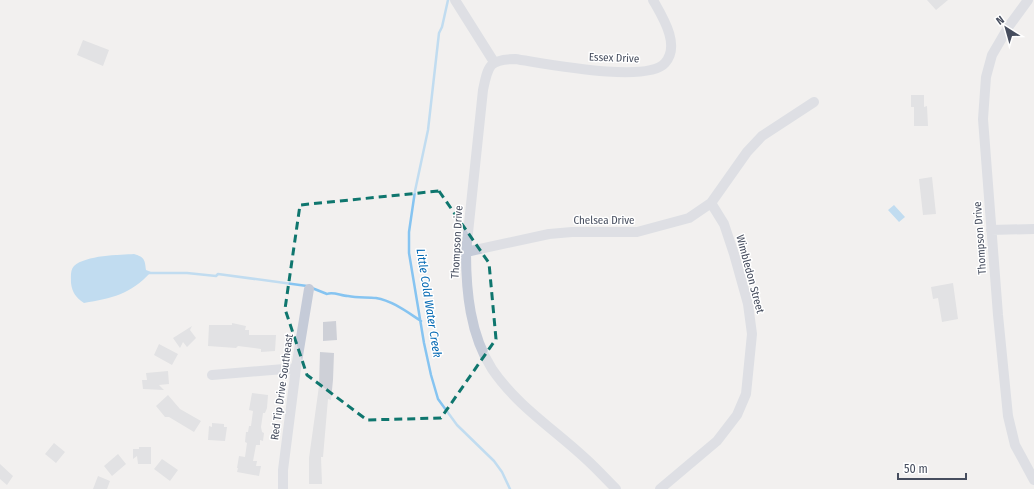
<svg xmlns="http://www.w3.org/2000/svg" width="1034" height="489" font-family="'Fira Sans Condensed',sans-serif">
	<rect width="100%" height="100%" fill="#f2f0ef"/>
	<path fill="#86c4f1" d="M 894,205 L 905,217 L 899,222 L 888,210 Z
		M 134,254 C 144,257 145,259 146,270 L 151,272 C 130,295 112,298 84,303 C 76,298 72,292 71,283 C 71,278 70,270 74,266 C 86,255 119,255 134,254 Z"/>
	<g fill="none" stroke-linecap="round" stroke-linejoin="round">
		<path stroke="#86c4f1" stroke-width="2.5" d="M 448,0 L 442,27 L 439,33 L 428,130 L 415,191 L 409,232 L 409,253 L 424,343 L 431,375 L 438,399 L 457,425 L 494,461 L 502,472 L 510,489
			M 148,273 L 187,273 L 216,276 L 218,274 L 307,286
			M 312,288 L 327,294 C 333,291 341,296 348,296 C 357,298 367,297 376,298 C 393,301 407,312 421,321"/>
	</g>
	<path fill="#ced0d7" d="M 927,0 L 948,0 L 936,10 Z
		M 83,40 L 109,50 L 103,66 L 77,55 Z
		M 911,95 L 924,95 L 924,107 L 927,106 L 928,126 L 914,126 L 914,107 L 911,107 Z
		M 932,177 L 936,214 L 923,215 L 919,179 Z
		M 953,283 L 958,319 L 942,322 L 938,298 L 933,299 L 931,287 Z
		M 336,321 L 337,340 L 323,341 L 323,322 Z
		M 232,323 L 246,326 L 245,330 L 249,330 L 249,335 L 276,335 L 275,351 L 261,352 L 261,349 L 238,346 L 236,348 L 208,346 L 209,325 L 232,325 Z
		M 192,326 L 190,330 L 196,338 L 187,347 L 183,342 L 180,348 L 173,338 Z
		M 159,344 L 178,354 L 172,365 L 154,355 Z
		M 320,352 L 334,353 L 333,380 L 331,400 L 328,399 L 323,457 L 321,457 L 322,484 L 309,484 L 309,458 L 319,386 Z
		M 168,371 L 169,384 L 159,385 L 164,390 L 143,389 L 142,380 L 147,380 L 146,373 Z
		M 252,393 L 268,395 L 267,408 L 265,413 L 263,413 L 261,427 L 262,432 L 264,433 L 263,441 L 260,440 L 260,445 L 256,445 L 253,461 L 257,461 L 256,466 L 261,466 L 259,476 L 237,472 L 238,468 L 237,468 L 239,456 L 245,457 L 247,443 L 245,442 L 246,432 L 248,432 L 249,426 L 251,426 L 253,411 L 249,410 Z
		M 168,395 L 180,409 L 201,421 L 194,432 L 169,417 L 165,417 L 156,406 Z
		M 212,423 L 224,424 L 224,427 L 227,427 L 225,441 L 208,440 L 209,426 L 212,427 Z
		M 54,443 L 65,452 L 56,463 L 45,454 Z
		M 139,447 L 151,447 L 151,464 L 138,464 L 137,456 L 133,459 L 133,449 L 139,449 Z
		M 118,454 L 126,464 L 112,476 L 104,466 Z
		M 162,459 L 178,470 L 170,481 L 154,469 Z
		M 0,464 L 13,476 L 7,485 L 0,479 Z
		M 98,476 L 110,481 L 107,489 L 93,489 Z"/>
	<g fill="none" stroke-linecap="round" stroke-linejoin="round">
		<path stroke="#c5cbd8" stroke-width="10" d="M 455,0 L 494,62
			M 1028,0 L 1009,26 L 992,55 L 986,77 L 983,119 L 998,315 L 1008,416 L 1015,445 L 1034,480
			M 991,230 L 1034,229
			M 466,252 L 549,234 L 572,232 L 637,232 L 689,218 L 711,203 L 747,152 L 762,136 L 814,102
			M 212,375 L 296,368
			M 283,489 L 283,470 L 296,368 L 309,289
			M 616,489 C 606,479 596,468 586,459 C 554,429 517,406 492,369 C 470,335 466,291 466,252 L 483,90 C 488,66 489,59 515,59 C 543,63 647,84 665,63 C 681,45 662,16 653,0
			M 660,489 L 717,441 L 737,415 L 746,394 L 752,334 L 748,304 L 734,254 L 724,224 L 711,203"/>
	</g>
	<path d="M0 0H1034V489H0ZM 439,191 L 489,263 L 496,339 L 441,418 L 367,420 L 307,375 L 285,309 L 300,205 Z" fill="#f2f0ef" fill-opacity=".55" fill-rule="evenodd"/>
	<path fill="none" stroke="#0f766e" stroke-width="3" stroke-dasharray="8 5" stroke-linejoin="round" d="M 439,191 L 489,263 L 496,339 L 441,418 L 367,420 L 307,375 L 285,309 L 300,205 Z"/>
	<g text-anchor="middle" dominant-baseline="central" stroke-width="3" stroke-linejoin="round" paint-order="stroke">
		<g font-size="11" fill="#464d5e" stroke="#fff">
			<text transform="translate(614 58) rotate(2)">Essex Drive</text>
			<text x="604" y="220">Chelsea Drive</text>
			<text transform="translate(980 238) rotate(-94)">Thompson Drive</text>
			<text transform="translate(457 242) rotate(-87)">Thompson Drive</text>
			<text transform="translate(750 274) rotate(75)">Wimbledon Street</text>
			<text transform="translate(282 387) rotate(-82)">Red Tip Drive Southeast</text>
		</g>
		<g font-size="12" font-style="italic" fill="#0469b3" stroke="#fff">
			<text transform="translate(429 303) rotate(81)">Little Cold Water Creek</text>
		</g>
	</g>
	<g transform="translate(1006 28) rotate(323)" stroke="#ffffff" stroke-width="3" paint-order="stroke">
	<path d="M0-3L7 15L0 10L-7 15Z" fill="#464d5e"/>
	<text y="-6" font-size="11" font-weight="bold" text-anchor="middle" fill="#464d5e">N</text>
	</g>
	<path d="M898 473v6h68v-6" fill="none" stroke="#464d5e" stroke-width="2"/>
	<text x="904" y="473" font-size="12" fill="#464d5e" stroke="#ffffff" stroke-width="3" paint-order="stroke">50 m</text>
</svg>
